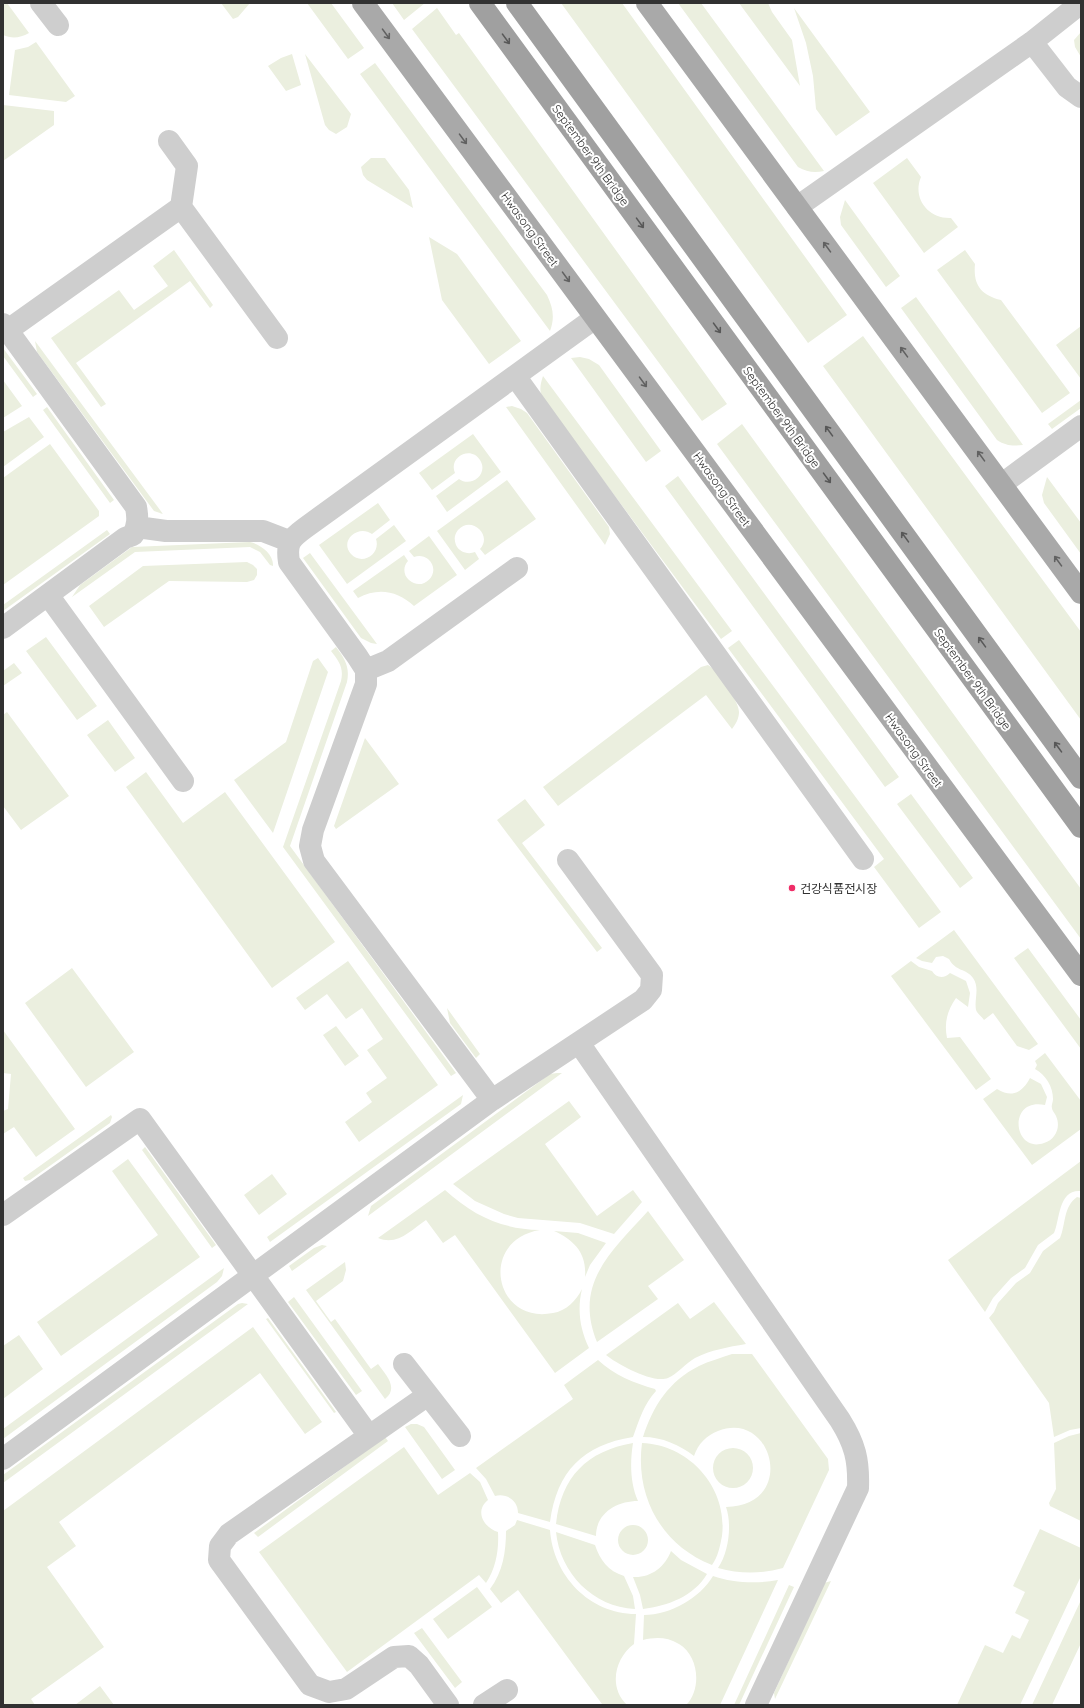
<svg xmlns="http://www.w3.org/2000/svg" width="1084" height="1708" font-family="Quicksand,'Noto Sans KR',sans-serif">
	<rect width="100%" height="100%" fill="#fff"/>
	<path fill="#ebefdf" d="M 3,3 L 7,3 L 29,33 C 20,38 12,39 3,35 Z
		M 221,3 L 250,3 L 238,17 L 233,19 Z
		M 307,3 L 331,3 L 364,48 L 348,59 Z
		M 392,3 L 425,3 L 404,20 Z
		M 561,3 L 622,3 L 847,315 L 808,343 Z
		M 678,3 L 701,3 L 824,171 C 814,173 807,172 798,167 Z
		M 739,3 L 768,3 L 772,12 L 792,40 L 800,86 Z
		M 437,8 L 456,35 L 459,33 L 727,404 L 702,421 L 412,29 Z
		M 794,8 L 870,112 L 836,136 L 816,109 L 813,76 L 806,43 Z
		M 1081,32 L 1081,57 L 1075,47 L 1074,40 Z
		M 36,42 L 75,96 L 66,102 L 9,95 L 15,50 L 28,47 Z
		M 292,54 L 301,85 L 286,91 L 268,66 L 281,58 Z
		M 305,54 L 351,114 L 347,127 L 336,134 L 329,130 L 325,125 Z
		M 375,63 L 547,295 C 553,308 555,317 550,331 L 360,74 Z
		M 3,105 L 54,111 L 54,125 L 3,161 Z
		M 371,158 L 385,158 L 409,190 L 413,208 L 367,180 L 363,175 L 361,167 Z
		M 907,158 L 921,177 C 912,198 928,219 951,218 L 958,227 L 924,253 L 873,183 Z
		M 845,200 L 900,276 L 886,287 L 841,225 L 840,217 Z
		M 429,237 L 457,254 L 521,341 L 489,364 L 442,300 Z
		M 174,250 L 213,305 L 210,308 L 190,281 L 76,363 L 106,404 L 101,407 L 51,338 L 119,290 L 134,310 L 168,286 L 153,266 Z
		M 965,250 L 975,264 C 973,285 981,295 1001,300 L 1070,393 L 1042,413 L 937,270 Z
		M 916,297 L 1023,445 C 1013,446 1006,446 997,440 L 901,308 Z
		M 1081,326 L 1081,379 L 1056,345 Z
		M 863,336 L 1081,632 L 1081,720 L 823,366 Z
		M 35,341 L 163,514 L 154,511 L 37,352 Z
		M 3,348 L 37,394 L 33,397 L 3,356 Z
		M 580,357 L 589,359 L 599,365 L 661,451 L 646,462 L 571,358 Z
		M 543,376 L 732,631 L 721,639 L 543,399 C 539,391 540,385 543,376 Z
		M 3,380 L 22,406 L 3,418 Z
		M 1081,400 L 1081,408 L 1052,429 L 1048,424 Z
		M 512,406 L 521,409 L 527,413 L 609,527 L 610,534 L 605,545 L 506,407 Z
		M 47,407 L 114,500 L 110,503 L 43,410 Z
		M 29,417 L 44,437 L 3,467 L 3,432 Z
		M 742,424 L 1081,889 L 1081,939 L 717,444 Z
		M 473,434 L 501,472 L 447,512 L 436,496 L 459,479 C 471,488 489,474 480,460 C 471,445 448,457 455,473 L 432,490 L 419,473 Z
		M 50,444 L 99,511 L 99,516 L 3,585 L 3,478 Z
		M 678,476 L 899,777 L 885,787 L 665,486 Z
		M 1047,477 L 1081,523 L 1081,554 L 1044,503 L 1042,495 Z
		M 507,480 L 536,519 L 485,555 L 480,549 C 493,535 471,515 458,530 C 454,535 454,540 456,545 C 459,552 468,555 475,552 L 479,559 L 465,570 L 437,531 Z
		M 378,503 L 390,520 L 372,534 C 358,524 339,541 351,554 C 362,566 381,554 376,539 L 394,525 L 406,541 L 347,584 L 319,545 Z
		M 107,530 L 110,534 L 3,611 L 3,605 Z
		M 429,536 L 457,575 L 414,606 C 398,591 378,587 358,598 L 353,591 L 404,555 L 408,561 C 403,566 403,575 409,580 C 423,593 443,572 428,559 C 424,556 419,555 414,557 L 409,551 Z
		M 250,542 C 260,544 274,554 273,566 L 270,565 L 260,552 L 250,547 L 135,552 L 72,597 L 80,585 L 132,547 Z
		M 310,553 L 377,644 L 371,643 L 361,638 L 303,558 Z
		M 247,562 L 253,565 L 257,569 L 257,575 L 254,580 L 247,582 L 169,581 L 104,627 L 89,606 L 143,566 Z
		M 46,637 L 97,706 L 77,720 L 26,651 Z
		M 739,640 L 941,912 L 919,928 L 874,867 L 884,859 L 728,648 Z
		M 336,647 C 345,659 350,667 347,682 L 290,846 L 456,1073 L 451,1076 L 283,847 L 341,681 C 344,668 339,661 331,651 Z
		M 318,658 L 328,672 L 273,833 L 234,780 L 286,742 L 313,661 Z
		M 14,663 L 22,673 L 3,686 L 3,671 Z
		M 708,665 C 717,670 739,701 739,712 C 739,718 736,724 732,729 L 706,695 L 558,806 L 543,787 L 701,667 Z
		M 7,712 L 69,796 L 21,830 L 3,806 L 3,715 Z
		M 108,720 L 135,758 L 115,772 L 87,735 Z
		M 365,738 L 399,784 L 336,829 L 334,826 Z
		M 146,772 L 183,823 L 225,792 L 335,942 L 272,988 L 126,787 Z
		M 911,794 L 973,878 L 960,888 L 897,804 Z
		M 525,799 L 545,825 L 522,843 L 602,948 L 597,952 L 497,820 Z
		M 954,930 L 1038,1044 L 1029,1050 L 1017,1046 L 993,1013 L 984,1020 C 982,1017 977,1013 976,1010 C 974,999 980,988 973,978 C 966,968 956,972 949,959 L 943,956 L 936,957 L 932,963 L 922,961 L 916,958 Z
		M 1028,948 L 1081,1020 L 1081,1049 L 1014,958 Z
		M 348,961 L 438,1085 L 359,1142 L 345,1122 L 372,1102 L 366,1093 L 387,1078 L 367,1050 L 383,1039 L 362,1008 L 346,1019 L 327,994 L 305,1010 L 296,998 Z
		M 911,961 L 919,967 L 932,971 C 936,978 944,979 950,973 L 966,981 L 970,993 L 968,1007 L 956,998 C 947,1011 944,1023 947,1038 L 960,1037 L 991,1079 L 976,1090 L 891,976 Z
		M 72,968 L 134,1052 L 86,1087 L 25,1003 Z
		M 447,1008 L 480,1054 L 476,1058 L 450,1023 Z
		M 336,1026 L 359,1056 L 345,1066 L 323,1035 Z
		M 3,1030 L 75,1129 L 36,1157 L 14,1127 L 3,1134 L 3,1111 L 8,1109 L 11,1074 L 3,1073 Z
		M 1045,1053 L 1081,1101 L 1081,1129 L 1032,1165 L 983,1099 L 997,1089 C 1012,1098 1022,1093 1030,1078 L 1041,1084 L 1047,1097 L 1045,1105 C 1007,1097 1013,1154 1044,1143 C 1056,1139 1061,1127 1056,1116 C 1055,1113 1052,1111 1052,1108 C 1051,1106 1053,1102 1053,1099 C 1053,1087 1046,1075 1035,1069 L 1037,1065 L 1035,1061 Z
		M 557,1073 L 562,1073 L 368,1216 L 371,1206 L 550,1074 Z
		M 463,1095 L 461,1104 L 270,1242 L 267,1237 Z
		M 569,1101 L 581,1117 L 545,1144 L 597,1216 L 633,1190 L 642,1202 L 614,1234 L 580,1223 L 518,1218 L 504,1214 L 475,1201 L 453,1184 Z
		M 111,1115 L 112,1117 L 110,1123 L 30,1180 L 25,1181 L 23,1178 Z
		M 145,1147 L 216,1245 L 212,1248 L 142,1150 Z
		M 128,1159 L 200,1257 L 61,1356 L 37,1322 L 158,1235 L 112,1171 Z
		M 1081,1161 L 1081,1191 C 1058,1189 1060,1220 1054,1233 L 1038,1245 L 1025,1268 L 1011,1278 L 993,1298 L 985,1312 L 948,1260 Z
		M 272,1174 L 287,1194 L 259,1215 L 244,1195 Z
		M 445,1190 C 474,1216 501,1229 540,1230 C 478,1240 494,1325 553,1313 C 566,1311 576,1301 582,1289 C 577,1310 580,1329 589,1348 L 555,1373 L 455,1235 L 443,1243 L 426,1220 C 411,1230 398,1246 378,1238 Z
		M 1077,1197 L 1081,1198 L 1081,1428 L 1070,1430 L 1054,1437 L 1049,1403 L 989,1318 L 994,1312 L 998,1303 L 1016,1283 L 1030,1273 L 1043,1251 L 1060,1238 C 1066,1224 1063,1207 1077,1197 Z
		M 648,1211 L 684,1260 L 648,1286 L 658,1299 L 597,1342 C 573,1283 612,1251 648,1211 Z
		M 554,1231 L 578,1233 L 606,1243 L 590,1265 L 585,1277 C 587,1253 574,1240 554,1231 Z
		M 322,1245 L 327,1246 L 292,1271 L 289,1266 L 314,1248 Z
		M 345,1262 L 346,1270 L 343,1281 L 316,1301 L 331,1322 L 335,1319 L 371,1369 L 378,1364 C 386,1375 399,1388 385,1399 L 306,1290 Z
		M 224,1268 L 222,1276 L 217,1282 L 3,1439 L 3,1429 Z
		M 294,1297 L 362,1391 L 356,1395 L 288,1302 Z
		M 714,1302 L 746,1344 C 728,1347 711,1350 695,1358 C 686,1363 677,1374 668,1378 C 653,1384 617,1364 606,1355 L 678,1303 L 690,1319 Z
		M 242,1303 L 248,1304 L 3,1483 L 3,1475 L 238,1304 Z
		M 268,1318 L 336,1412 L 334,1413 L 266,1319 Z
		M 253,1327 L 322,1422 L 305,1434 L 260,1373 L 59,1522 L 76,1546 L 47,1567 L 104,1647 L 31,1699 L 35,1705 L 3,1705 L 3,1511 Z
		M 19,1335 L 43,1369 L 3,1399 L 3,1346 Z
		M 732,1354 L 752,1354 L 828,1459 L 829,1470 L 783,1568 C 761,1574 740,1574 718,1568 C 729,1552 732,1524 726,1507 C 798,1506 773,1409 718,1431 C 707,1435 698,1444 694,1456 C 680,1445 662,1437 643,1437 C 653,1406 669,1381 699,1366 C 709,1361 721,1358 732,1354 Z
		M 598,1360 C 614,1375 634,1383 655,1389 L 656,1391 C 644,1404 639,1420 633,1437 C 583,1445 557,1471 550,1522 L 518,1513 C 518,1500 506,1493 495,1496 L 486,1479 L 476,1468 L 573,1399 L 564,1385 Z
		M 411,1424 L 417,1424 L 424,1427 L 455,1470 L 442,1479 L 405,1427 Z
		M 1081,1433 L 1081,1521 L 1050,1506 L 1049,1503 L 1056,1489 L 1054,1443 L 1069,1436 Z
		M 385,1437 L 388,1441 L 258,1537 L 254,1533 Z
		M 633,1443 C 630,1462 630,1483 638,1501 C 617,1501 596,1513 596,1536 L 556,1524 C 561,1477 587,1451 633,1443 Z
		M 642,1443 C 690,1445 728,1488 722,1536 C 720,1546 718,1557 712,1565 C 661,1545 635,1496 642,1443 Z
		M 404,1447 L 438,1495 L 470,1473 L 480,1482 L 488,1500 C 474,1511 484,1528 498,1532 C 499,1550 496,1568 486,1583 L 479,1575 L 347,1672 L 259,1552 Z
		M713 1468a20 20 0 1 1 40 0a20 20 0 1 1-40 0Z
		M 517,1520 L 550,1530 C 553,1575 589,1614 636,1614 L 634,1644 C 615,1658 608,1687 627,1705 L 601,1705 L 602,1704 L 518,1590 L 501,1603 L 490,1589 C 503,1572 506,1551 506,1531 L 515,1525 Z
		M618 1540a15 15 0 1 1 30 0a15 15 0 1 1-30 0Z
		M 1040,1529 L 1081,1548 L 1081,1576 L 1020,1705 L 957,1705 L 985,1645 L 1003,1653 L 1012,1635 L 1020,1639 L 1029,1620 L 1015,1613 L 1025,1592 L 1013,1586 Z
		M 556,1532 L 595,1545 C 600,1560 608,1571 624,1576 L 633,1596 L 635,1609 C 593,1607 560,1573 556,1532 Z
		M 671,1551 L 681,1560 L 707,1574 C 694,1596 668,1606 643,1609 L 640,1595 L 633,1577 C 651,1578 665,1567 671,1551 Z
		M 713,1576 C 733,1583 757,1584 778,1580 L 720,1705 L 686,1705 C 702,1689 699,1656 679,1644 C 667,1637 656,1637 643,1640 L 644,1615 C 670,1615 700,1598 713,1576 Z
		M 831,1581 L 775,1699 L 774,1693 L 824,1583 Z
		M 789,1585 L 794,1587 L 739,1705 L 734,1705 Z
		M 477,1587 L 492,1607 L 448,1639 L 433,1619 Z
		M 1081,1600 L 1081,1643 L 1052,1705 L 1032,1705 Z
		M 422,1628 L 462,1682 L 455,1688 L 414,1633 Z
		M 100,1686 L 114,1705 L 75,1705 Z"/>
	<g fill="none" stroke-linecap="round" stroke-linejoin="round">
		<path stroke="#cecece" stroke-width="22" d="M 41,3 L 58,25
			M 1032,42 L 1067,87 L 1081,97
			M 169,141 L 187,166 L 181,207
			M 797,207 L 1032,42 L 1081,3
			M 3,324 L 136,507 C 138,518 138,525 133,535 L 125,538 L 3,628
			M 8,330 L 181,207 L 277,338
			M 515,376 L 863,859
			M 1002,484 L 1081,426
			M 137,527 L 166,531 L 263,531 L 289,541
			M 48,595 L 183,781
			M 366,670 L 388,661 L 517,568
			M 579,1043 L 840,1420 C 855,1444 859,1460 858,1488 L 756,1705
			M 492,1100 L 314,861 L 310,846 L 313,830 L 366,684 L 366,670 L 357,656 L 289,562 C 286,543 290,539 305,528 L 595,318
			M 3,1215 L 140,1119 L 369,1436
			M 404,1364 L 460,1436
			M 428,1395 L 229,1534 L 220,1546 L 219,1560 L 310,1685 L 329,1692 L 346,1689 L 394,1657 L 409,1656 L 419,1665 L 448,1705
			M 3,1459 L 492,1100 L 643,1000 L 651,990 L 652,975 L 568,860
			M 484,1705 L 507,1690"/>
		<path stroke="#a9a9a9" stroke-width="22" d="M 363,3 L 1081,975
			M 647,3 L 1081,593"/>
		<path stroke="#a0a0a0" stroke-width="22" d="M 480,3 L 1081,827
			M 517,3 L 1081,778"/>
	</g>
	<defs><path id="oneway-shaft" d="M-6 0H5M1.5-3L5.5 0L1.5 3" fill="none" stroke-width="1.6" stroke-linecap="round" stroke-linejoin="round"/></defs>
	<g stroke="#616161">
		<use href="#oneway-shaft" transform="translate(386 34) rotate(54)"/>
		<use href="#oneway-shaft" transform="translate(463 139) rotate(54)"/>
		<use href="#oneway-shaft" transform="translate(827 247) rotate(-126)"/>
		<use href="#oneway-shaft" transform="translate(566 277) rotate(54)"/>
		<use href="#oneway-shaft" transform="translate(904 352) rotate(-126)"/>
		<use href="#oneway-shaft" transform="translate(643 382) rotate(54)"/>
		<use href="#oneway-shaft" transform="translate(981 456) rotate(-126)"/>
		<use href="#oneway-shaft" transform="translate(1058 561) rotate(-126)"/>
	</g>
	<g stroke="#585858">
		<use href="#oneway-shaft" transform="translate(506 39) rotate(54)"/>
		<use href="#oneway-shaft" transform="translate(640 223) rotate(54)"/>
		<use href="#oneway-shaft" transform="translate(717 328) rotate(54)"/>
		<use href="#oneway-shaft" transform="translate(829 431) rotate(-126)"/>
		<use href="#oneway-shaft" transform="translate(827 478) rotate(54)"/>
		<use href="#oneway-shaft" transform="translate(905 537) rotate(-126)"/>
		<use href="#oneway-shaft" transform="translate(982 642) rotate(-126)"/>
		<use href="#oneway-shaft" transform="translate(1058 747) rotate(-126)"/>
	</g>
	<circle fill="#ef2d67" stroke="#fff" stroke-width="1.5" cx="792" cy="888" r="4"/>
	<g text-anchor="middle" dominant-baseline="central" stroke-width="4" stroke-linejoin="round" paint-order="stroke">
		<g font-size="12" fill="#313131" stroke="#fff">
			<text transform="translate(591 155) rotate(54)">September 9th Bridge</text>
			<text transform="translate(530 229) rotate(54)">Hwasong Street</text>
			<text transform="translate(782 417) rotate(54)">September 9th Bridge</text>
			<text transform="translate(722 489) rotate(54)">Hwasong Street</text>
			<text transform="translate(973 679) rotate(54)">September 9th Bridge</text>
			<text transform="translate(914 750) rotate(54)">Hwasong Street</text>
		</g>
		<g font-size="12" fill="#313131" stroke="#fff" text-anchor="start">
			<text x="800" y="888">건강식품전시장</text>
		</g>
	</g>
	<rect width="1084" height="1708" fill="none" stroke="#313131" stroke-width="8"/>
</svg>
